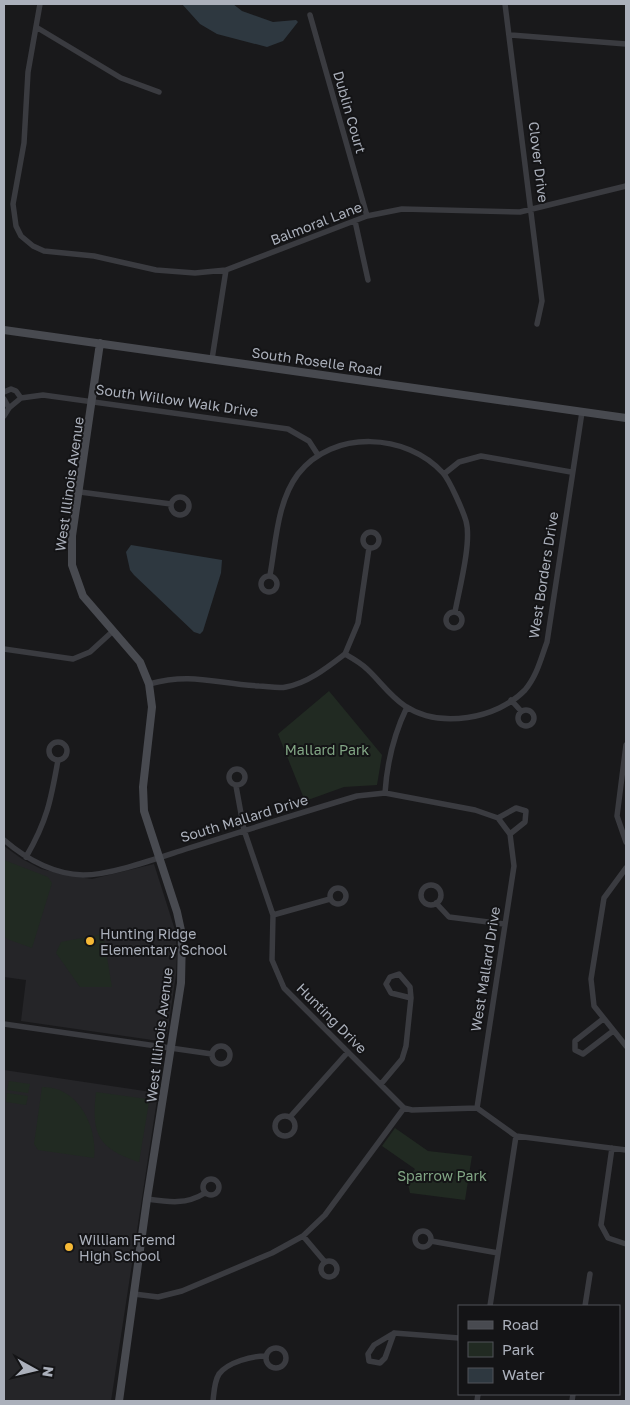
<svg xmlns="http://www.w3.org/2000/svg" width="630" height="1405" font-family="'Golos Text',sans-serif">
	<rect width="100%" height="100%" fill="#19191b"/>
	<path fill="#252528" d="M 4,846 L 22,859 L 41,869 L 72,876 L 92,879 L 154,864 L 175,930 L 177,952 L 176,975 L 166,1042 L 21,1021 L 26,980 L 4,977 Z
		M 4,1070 L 158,1093 L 111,1401 L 4,1401 Z"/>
	<path fill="#212a22" d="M 329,691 L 382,755 L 377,785 L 344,787 L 305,801 L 278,734 Z
		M 4,860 L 48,877 L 52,883 L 32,948 L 7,939 L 4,936 Z
		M 103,934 L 112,987 L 80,987 L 56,953 L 61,942 Z
		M 9,1081 L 30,1084 L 28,1093 L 7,1090 Z
		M 42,1087 C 78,1086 98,1127 94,1158 L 38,1150 L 34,1144 Z
		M 96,1092 L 147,1099 L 149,1102 L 139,1162 C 98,1149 91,1134 96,1092 Z
		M 7,1093 L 28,1096 L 26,1105 L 6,1102 Z
		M 395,1128 L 428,1151 L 472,1156 L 465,1200 L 410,1193 L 407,1180 L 415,1169 L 382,1146 Z"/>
	<path fill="#2e3840" d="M 182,4 L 233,4 L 242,11 L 273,22 L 296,20 L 298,22 L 283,41 L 267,47 L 217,34 L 200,24 Z
		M 131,545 L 222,560 L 221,573 L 203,631 L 200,634 L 194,632 L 134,575 L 130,570 L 126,552 Z"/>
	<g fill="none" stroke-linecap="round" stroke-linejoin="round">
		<path stroke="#3a3b40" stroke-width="5.5" d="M 40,4 L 28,72 L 24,143 L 13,204 L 16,226 L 21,236 L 33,246 L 44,251 L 94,256 L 156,270 L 195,273 L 226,270 L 367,216 L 402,209 L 520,212 L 626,186
			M 505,4 L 542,301 L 537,324
			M 310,15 L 367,216
			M 36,27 L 121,78 L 159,92
			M 511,35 L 626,44
			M 355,221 L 368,280
			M 212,359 L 226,270
			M 4,392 L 11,389 L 16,391 L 21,398
			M 4,399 L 9,408
			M 4,416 L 9,408 L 21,398 L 43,395 L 288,429 L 309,441 L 318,455
			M 444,474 L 459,462 L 481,456 L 571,472
			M 80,492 L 171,504
			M171 506a9 9 0 1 1 18 0a9 9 0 1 1-18 0Z
			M363 540a8 8 0 1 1 16 0a8 8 0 1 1-16 0Z
			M 369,548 L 358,623 L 345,654 C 352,658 361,663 367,669 C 380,681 389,695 405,706 C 440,729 497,719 525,690 C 537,676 541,658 547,642 L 582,412
			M 270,575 C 276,542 277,502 298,474 C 333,429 407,433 443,473 C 450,481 463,511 466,521 C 472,542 459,590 455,612
			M261 584a8 8 0 1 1 16 0a8 8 0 1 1-16 0Z
			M446 620a8 8 0 1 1 16 0a8 8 0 1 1-16 0Z
			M 4,649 L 73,659 L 90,652 L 113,631
			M 149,684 C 193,672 216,684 259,686 C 267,686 278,689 286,687 C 308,683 328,667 345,654
			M 511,700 L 521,711
			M518 718a8 8 0 1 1 16 0a8 8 0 1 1-16 0Z
			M49 751a9 9 0 1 1 18 0a9 9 0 1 1-18 0Z
			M 626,745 L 617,816 L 626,842
			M229 777a8 8 0 1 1 16 0a8 8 0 1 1-16 0Z
			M 236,786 L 244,830 L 273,915 L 272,960 L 284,988 L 404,1108
			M 385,793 C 387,762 393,736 407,707
			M 498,818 L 516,808 L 526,811 L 525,822 L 510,834
			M 4,840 C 25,858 53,874 83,875 C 111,875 158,858 186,849 C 243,831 300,813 357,796 L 385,793 L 475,810 L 498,818
			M 26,857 C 47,821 51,800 58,760
			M 626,868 L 604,898 L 591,979 L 594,1006 L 626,1046
			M421 895a10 10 0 1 1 20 0a10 10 0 1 1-20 0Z
			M330 896a8 8 0 1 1 16 0a8 8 0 1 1-16 0Z
			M 436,903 L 449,917 L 504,924
			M 273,915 L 330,899
			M 603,1019 L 575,1041 L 575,1050 L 583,1054 L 613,1031
			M 4,1024 L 212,1054
			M212 1055a9 9 0 1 1 18 0a9 9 0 1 1-18 0Z
			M 381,1084 L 402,1059 L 406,1046 L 411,998 L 410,987 L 399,974 L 390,977 L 386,984 L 391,993 L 411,998
			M 477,1108 L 514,866 L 510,834 L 498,818
			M275 1126a10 10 0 1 1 20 0a10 10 0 1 1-20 0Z
			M 290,1117 L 348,1052
			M 612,1148 L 601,1225 L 608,1238 L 626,1244
			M203 1187a8 8 0 1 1 16 0a8 8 0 1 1-16 0Z
			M 147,1199 C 168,1202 186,1205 205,1193
			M415 1239a8 8 0 1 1 16 0a8 8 0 1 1-16 0Z
			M 303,1236 L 325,1262
			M 431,1241 L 498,1253
			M321 1269a8 8 0 1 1 16 0a8 8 0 1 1-16 0Z
			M 134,1294 L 158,1297 L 182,1291 L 272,1253 L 303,1236 L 325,1215 L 404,1108 L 412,1110 L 477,1108 L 516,1136 L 626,1150
			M 490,1306 L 516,1136
			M 585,1306 L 590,1274
			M 394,1333 L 385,1358 L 380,1363 L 369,1361 L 368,1354 L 374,1345 L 394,1333 L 459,1338
			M266 1358a10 10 0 1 1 20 0a10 10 0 1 1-20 0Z
			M 213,1401 C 214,1393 214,1382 219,1374 C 228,1362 252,1356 266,1356
			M 477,1401 L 478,1394
			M 572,1401 L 573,1394"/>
		<path stroke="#484a50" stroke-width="8" d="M 4,330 L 626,418
			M 100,343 L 72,536 L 72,565 L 83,596 L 140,662 L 149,684 L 152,707 L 143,787 L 144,811 L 177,912 L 182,935 L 181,983 L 147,1199 L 119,1401"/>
	</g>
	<g fill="#f6b936" stroke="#141416" stroke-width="2">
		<circle cx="90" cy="941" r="5"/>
		<circle cx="69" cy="1247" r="5"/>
	</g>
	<g text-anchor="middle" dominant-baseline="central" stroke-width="4" stroke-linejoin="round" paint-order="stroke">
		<g font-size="14" fill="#abb0bb" stroke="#141416">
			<text transform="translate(350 112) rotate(74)">Dublin Court</text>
			<text transform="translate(539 162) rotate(83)">Clover Drive</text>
			<text transform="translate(316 223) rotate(-21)">Balmoral Lane</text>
			<text transform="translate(317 361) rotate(8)">South Roselle Road</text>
			<text transform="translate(177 400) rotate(8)">South Willow Walk Drive</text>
			<text transform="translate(69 484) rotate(-82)">West Illinois Avenue</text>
			<text transform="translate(543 575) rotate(-81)">West Borders Drive</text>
			<text transform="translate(244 818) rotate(-17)">South Mallard Drive</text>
			<text transform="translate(485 969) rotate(-81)">West Mallard Drive</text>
			<text transform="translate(332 1018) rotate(45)">Hunting Drive</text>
			<text transform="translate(159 1035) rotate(-83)">West Illinois Avenue</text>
		</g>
		<g font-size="14" fill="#82a685" stroke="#141416">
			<text x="327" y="749">Mallard Park</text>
			<text x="442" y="1175">Sparrow Park</text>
		</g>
		<g font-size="14" fill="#abb0bb" stroke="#141416" text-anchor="start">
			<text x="100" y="933">Hunting Ridge<tspan x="100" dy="16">Elementary School</tspan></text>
			<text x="79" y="1239">William Fremd<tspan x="79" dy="16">High School</tspan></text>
		</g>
	</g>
	<rect width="630" height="1405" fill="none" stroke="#abb0bb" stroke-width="10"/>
	<rect x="458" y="1305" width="162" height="90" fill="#141416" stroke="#505258"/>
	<rect x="468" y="1321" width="25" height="8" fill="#484a50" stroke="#505258"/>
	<text x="502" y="1330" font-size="15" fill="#abb0bb">Road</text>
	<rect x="468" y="1342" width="25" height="15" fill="#212a22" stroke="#505258"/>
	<text x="502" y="1355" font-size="15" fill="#abb0bb">Park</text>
	<rect x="468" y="1368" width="25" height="15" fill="#2e3840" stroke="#505258"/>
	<text x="502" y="1380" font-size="15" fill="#abb0bb">Water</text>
	<g transform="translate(35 1370) rotate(98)" stroke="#141416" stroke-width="4" paint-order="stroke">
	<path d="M0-4L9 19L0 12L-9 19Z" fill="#abb0bb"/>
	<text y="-8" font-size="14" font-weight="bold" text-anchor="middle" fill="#abb0bb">N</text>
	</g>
</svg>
